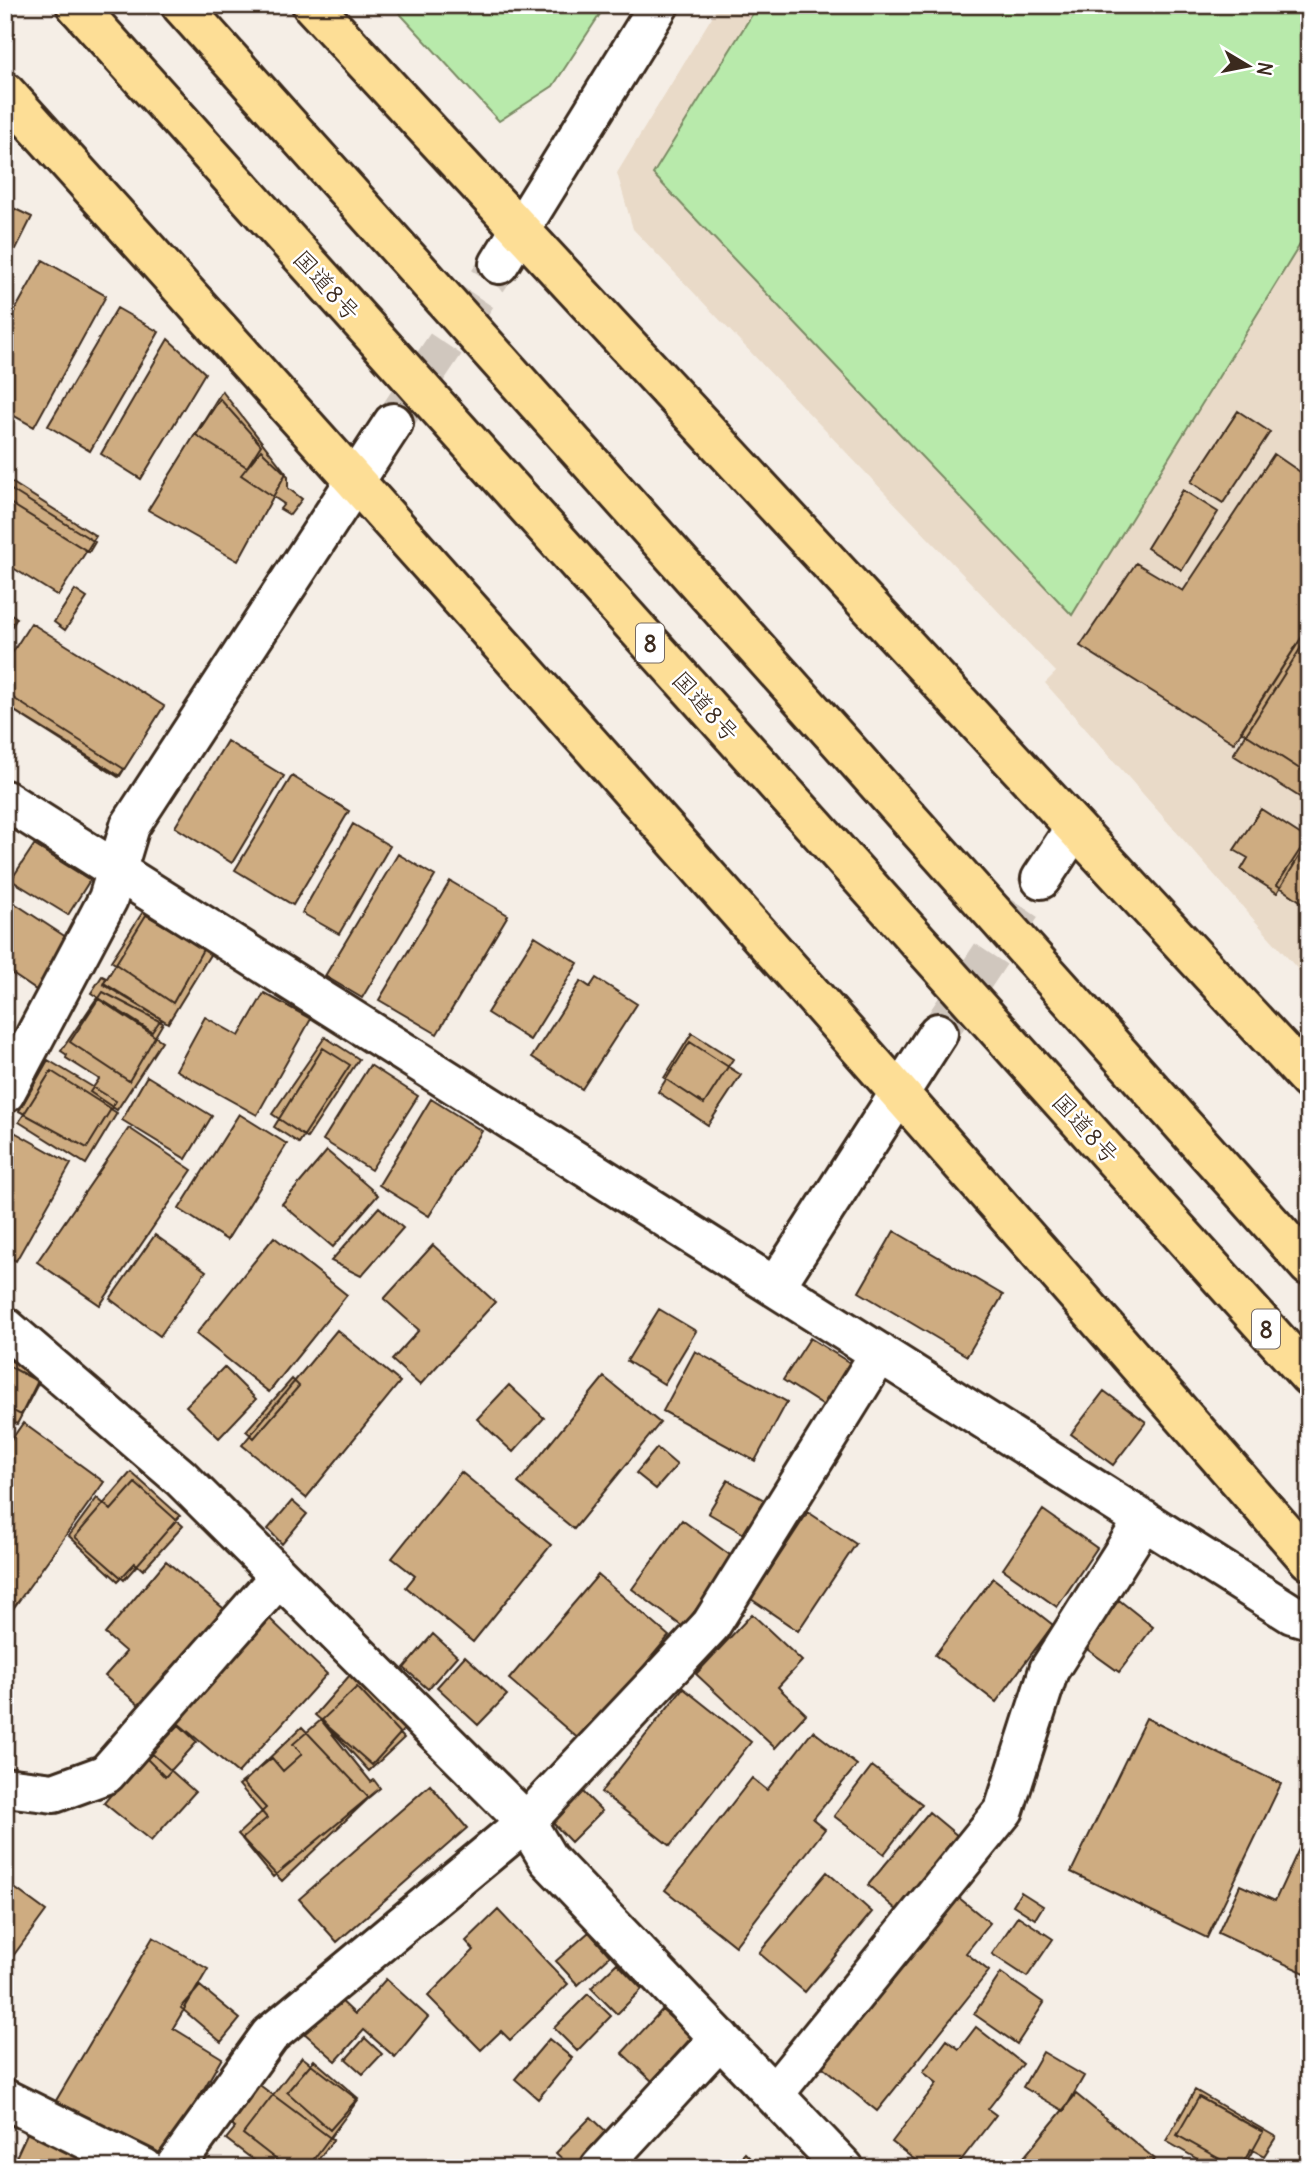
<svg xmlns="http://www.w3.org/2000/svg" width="1314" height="2173" font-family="Delius,'Klee One',sans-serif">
	<rect width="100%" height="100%" fill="#f5eee6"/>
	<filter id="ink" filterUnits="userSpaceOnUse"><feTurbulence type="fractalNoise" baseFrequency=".0143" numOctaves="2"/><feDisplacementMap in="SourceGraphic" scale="14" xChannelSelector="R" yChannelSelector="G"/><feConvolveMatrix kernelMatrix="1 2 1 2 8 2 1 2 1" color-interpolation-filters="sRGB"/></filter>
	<g filter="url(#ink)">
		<path fill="#e9dac8" d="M 719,5 L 1309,5 L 1309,982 L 1045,683 L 1056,672 L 633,229 L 617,173 Z"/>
		<path fill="#b8eaab" stroke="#7a8a64" stroke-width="2" d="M 392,5 L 606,5 L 553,86 L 499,121 Z
			M 758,5 L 1309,5 L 1309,230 L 1072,615 L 653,174 Z"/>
		<path fill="#ceac81" stroke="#3b2a1e" stroke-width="2" d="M 11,207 L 32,217 L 16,249 L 5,244 L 5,219 Z
			M 43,260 L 106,296 L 34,427 L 5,411 L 5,328 Z
			M 117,308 L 159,332 L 90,451 L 48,426 Z
			M 168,339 L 205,373 L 141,479 L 101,454 Z
			M 222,391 L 286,473 L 238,561 L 148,510 Z
			M 220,399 L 261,445 L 247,467 L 196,435 Z
			M 1238,411 L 1270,432 L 1223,503 L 1191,482 Z
			M 261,450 L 288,476 L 288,488 L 302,499 L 290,515 L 280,509 L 284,504 L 241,475 Z
			M 1274,454 L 1309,478 L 1309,626 L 1234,743 L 1080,646 L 1136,563 L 1183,591 Z
			M 5,478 L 96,536 L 58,596 L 5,563 Z
			M 5,486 L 95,542 L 89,552 L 5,500 Z
			M 1183,490 L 1218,512 L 1182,570 L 1147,548 Z
			M 75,590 L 87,598 L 65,630 L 54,622 Z
			M 5,610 L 17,618 L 5,637 Z
			M 31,623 L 164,706 L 120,776 L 5,705 L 5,664 Z
			M 1309,626 L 1309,775 L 1241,731 Z
			M 1309,635 L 1309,803 L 1233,755 Z
			M 7,694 L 49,721 L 124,769 L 118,777 L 5,705 Z
			M 227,741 L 284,776 L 232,863 L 175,827 Z
			M 292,776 L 349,811 L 293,905 L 235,870 Z
			M 1261,809 L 1309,840 L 1277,893 L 1241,870 L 1248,858 L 1234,850 Z
			M 353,824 L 390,846 L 339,934 L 302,913 Z
			M 1309,836 L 1309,907 L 1277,885 Z
			M 34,845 L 90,880 L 68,915 L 11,880 Z
			M 398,854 L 435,876 L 362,998 L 325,976 Z
			M 450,881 L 508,915 L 437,1034 L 379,1000 Z
			M 5,897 L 69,939 L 36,990 L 5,969 Z
			M 146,907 L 206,944 L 173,1003 L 111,961 Z
			M 146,915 L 211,953 L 168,1023 L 104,983 Z
			M 535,936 L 578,963 L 530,1040 L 487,1013 Z
			M 102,976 L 106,978 L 103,984 L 161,1019 L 152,1032 L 91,993 Z
			M 596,978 L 637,1004 L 582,1089 L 532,1057 L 581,981 L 590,987 Z
			M 103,992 L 163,1023 L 129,1081 L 70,1042 Z
			M 264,993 L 311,1019 L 257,1115 L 176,1070 L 205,1017 L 239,1036 Z
			M 97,998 L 162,1041 L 117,1110 L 90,1092 L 99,1079 L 66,1058 L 67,1055 L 61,1051 Z
			M 692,1033 L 733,1059 L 704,1104 L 664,1078 Z
			M 5,1034 L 16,1041 L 5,1059 Z
			M 325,1037 L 359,1059 L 307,1138 L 272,1114 Z
			M 690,1042 L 741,1075 L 708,1125 L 658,1092 Z
			M 323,1048 L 350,1065 L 299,1143 L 274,1127 Z
			M 48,1060 L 116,1101 L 87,1148 L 19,1111 Z
			M 370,1065 L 418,1096 L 371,1170 L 323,1140 Z
			M 51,1071 L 117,1113 L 86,1164 L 19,1122 Z
			M 147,1076 L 212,1116 L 186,1159 L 122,1120 Z
			M 431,1099 L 482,1131 L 429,1216 L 379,1185 Z
			M 239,1114 L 287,1144 L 227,1240 L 179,1209 Z
			M 129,1128 L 192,1170 L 100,1305 L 37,1262 Z
			M 9,1129 L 71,1164 L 16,1261 L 5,1255 L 5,1136 Z
			M 327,1151 L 378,1195 L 333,1247 L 282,1204 Z
			M 379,1207 L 403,1228 L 361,1276 L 331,1261 Z
			M 894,1231 L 1003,1295 L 967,1356 L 859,1292 Z
			M 155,1235 L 206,1271 L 160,1336 L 110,1299 Z
			M 274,1237 L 347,1295 L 269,1392 L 196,1334 Z
			M 433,1245 L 495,1302 L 420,1385 L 392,1360 L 419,1330 L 384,1299 Z
			M 659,1309 L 696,1331 L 664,1384 L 627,1361 Z
			M 337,1330 L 400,1382 L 306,1498 L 242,1445 Z
			M 810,1338 L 850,1363 L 824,1406 L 783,1380 Z
			M 695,1351 L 787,1402 L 755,1461 L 663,1411 Z
			M 5,1358 L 41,1375 L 21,1415 L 5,1407 Z
			M 5,1364 L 39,1382 L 17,1424 L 5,1417 Z
			M 224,1367 L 256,1399 L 219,1438 L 186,1406 Z
			M 604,1377 L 660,1423 L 574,1529 L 518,1483 Z
			M 292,1379 L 299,1386 L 254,1438 L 246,1431 Z
			M 509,1385 L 544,1418 L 513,1452 L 477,1419 Z
			M 1104,1391 L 1146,1422 L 1113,1465 L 1071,1434 Z
			M 23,1423 L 104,1482 L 5,1620 L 5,1449 Z
			M 657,1448 L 677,1465 L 656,1489 L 636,1473 Z
			M 131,1472 L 180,1516 L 124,1580 L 75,1537 Z
			M 461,1472 L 551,1545 L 473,1642 L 406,1587 L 415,1576 L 392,1558 Z
			M 728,1480 L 764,1500 L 744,1534 L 708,1513 Z
			M 135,1483 L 183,1526 L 143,1570 L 135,1563 L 118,1581 L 69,1536 L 97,1498 L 111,1510 Z
			M 292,1501 L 307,1514 L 282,1544 L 268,1529 Z
			M 1043,1510 L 1097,1548 L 1057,1607 L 1003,1569 Z
			M 808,1512 L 856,1544 L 798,1631 L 751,1599 Z
			M 682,1520 L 734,1558 L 683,1627 L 632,1589 Z
			M 166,1561 L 229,1613 L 147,1712 L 105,1676 L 126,1652 L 105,1634 Z
			M 598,1575 L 669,1636 L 581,1741 L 509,1679 Z
			M 993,1578 L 1053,1625 L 996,1702 L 935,1655 Z
			M 1119,1600 L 1153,1627 L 1119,1672 L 1084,1647 Z
			M 752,1614 L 802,1661 L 778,1687 L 806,1714 L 775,1748 L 696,1674 Z
			M 267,1616 L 327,1674 L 238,1773 L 173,1719 Z
			M 433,1634 L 457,1656 L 428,1689 L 404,1668 Z
			M 465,1656 L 507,1695 L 478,1725 L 437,1687 Z
			M 350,1675 L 407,1726 L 372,1765 L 315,1715 Z
			M 357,1687 L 404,1738 L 369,1771 L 322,1720 Z
			M 683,1688 L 751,1742 L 670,1846 L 601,1792 Z
			M 1146,1718 L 1281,1784 L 1207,1938 L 1071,1872 Z
			M 321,1720 L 371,1782 L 374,1780 L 380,1788 L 273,1877 L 242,1839 L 267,1818 L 239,1785 L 272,1758 L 283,1771 L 302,1754 L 293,1744 Z
			M 179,1725 L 197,1742 L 165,1777 L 147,1759 Z
			M 302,1727 L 369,1798 L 282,1881 L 238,1834 L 266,1808 L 243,1783 Z
			M 813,1731 L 857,1765 L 813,1819 L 825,1829 L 735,1946 L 665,1890 L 752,1778 L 767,1790 Z
			M 148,1750 L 195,1792 L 151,1841 L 104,1803 Z
			M 872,1766 L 922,1804 L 884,1854 L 834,1816 Z
			M 430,1785 L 467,1828 L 337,1942 L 299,1899 Z
			M 582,1791 L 602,1811 L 571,1842 L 551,1821 Z
			M 929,1812 L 959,1837 L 898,1911 L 868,1885 Z
			M 1309,1827 L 1309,1975 L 1218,1933 L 1240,1885 L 1275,1901 Z
			M 827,1872 L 872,1912 L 805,1992 L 759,1953 Z
			M 5,1881 L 46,1911 L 5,1967 Z
			M 948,1889 L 990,1923 L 966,1953 L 989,1971 L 877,2111 L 813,2059 Z
			M 1021,1892 L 1043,1906 L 1035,1919 L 1013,1905 Z
			M 498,1910 L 568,1984 L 510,2040 L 501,2031 L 481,2050 L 428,1996 L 474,1950 L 466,1941 Z
			M 1018,1916 L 1053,1939 L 1027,1977 L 992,1954 Z
			M 589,1932 L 610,1956 L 578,1985 L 556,1961 Z
			M 153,1937 L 208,1969 L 173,2028 L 222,2058 L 157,2168 L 51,2109 Z
			M 617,1963 L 642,1989 L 617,2014 L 591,1988 Z
			M 1001,1973 L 1044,2003 L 1017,2044 L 974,2014 Z
			M 386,1979 L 428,2017 L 395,2057 L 364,2030 L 336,2061 L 303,2032 L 336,1996 L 355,2014 Z
			M 200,1986 L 240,2019 L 221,2042 L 181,2008 Z
			M 588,1994 L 611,2016 L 577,2051 L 554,2028 Z
			M 662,2010 L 692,2037 L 652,2081 L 622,2053 Z
			M 976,2027 L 1023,2064 L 988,2109 L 996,2115 L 955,2168 L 925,2168 L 892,2142 L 937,2083 L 923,2072 L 947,2040 L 959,2049 Z
			M 365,2038 L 382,2054 L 363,2074 L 346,2059 Z
			M 549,2039 L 572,2058 L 538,2099 L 515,2079 Z
			M 1043,2052 L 1084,2076 L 1064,2111 L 1023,2087 Z
			M 302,2057 L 358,2100 L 307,2168 L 287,2168 L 243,2134 Z
			M 314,2060 L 358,2098 L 330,2130 L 287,2092 Z
			M 253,2080 L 333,2140 L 312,2168 L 264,2168 L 226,2139 L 235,2128 L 224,2119 Z
			M 1195,2090 L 1276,2137 L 1264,2156 L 1251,2149 L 1240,2168 L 1213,2168 L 1166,2141 Z
			M 1076,2094 L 1155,2159 L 1147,2168 L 1015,2168 Z
			M 1199,2097 L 1263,2132 L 1243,2168 L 1236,2168 L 1177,2135 Z
			M 591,2117 L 614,2139 L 587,2168 L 572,2168 L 556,2153 Z
			M 30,2127 L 84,2153 L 77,2168 L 11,2168 Z
			M 745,2153 L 760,2168 L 731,2168 Z"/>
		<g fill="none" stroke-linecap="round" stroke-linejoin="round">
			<path stroke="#d0c7be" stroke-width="38" stroke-dasharray="38 19" stroke-linecap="butt" d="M 393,423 L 499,264
				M 938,1033 L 1041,879"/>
			<defs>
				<path id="minor" d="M 499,264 L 659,5
					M 5,800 L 1292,1614 L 1309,1619
					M 1041,879 L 1074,829
					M 5,1093 L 108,899 L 130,826 L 393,423
					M 775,1287 L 938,1033
					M 5,1327 L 181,1478 L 526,1822 L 548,1859 L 844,2168
					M 5,1787 L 54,1793 L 106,1774 L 279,1577
					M 774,2094 L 1004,1810 L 1049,1670 L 1144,1520
					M 5,2099 L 144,2168
					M 174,2168 L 270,2035 L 526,1822 L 711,1625 L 880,1353
					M 600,2168 L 720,2038"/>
				<path id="highway" d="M 76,5 L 1309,1376
					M 181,5 L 1309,1266
					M 312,5 L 1309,1080
					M 5,92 C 444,578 879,1067 1309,1560"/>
			</defs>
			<use href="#minor" stroke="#3b2a1e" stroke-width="44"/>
			<use href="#highway" stroke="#3b2a1e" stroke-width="44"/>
			<use href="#minor" stroke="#fff" stroke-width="38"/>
			<use href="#highway" stroke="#fdde96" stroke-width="38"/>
		</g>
	</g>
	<g text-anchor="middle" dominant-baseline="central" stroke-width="5" stroke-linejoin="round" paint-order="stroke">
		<g fill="#fff" stroke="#766a62" stroke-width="2">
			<rect x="636" y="623.5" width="28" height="39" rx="5"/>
			<rect x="1252" y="1309.5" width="28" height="39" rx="5"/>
		</g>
		<g font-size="23" font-weight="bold" fill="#3b2a1e">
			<text x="650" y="643">8</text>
			<text x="1266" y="1329">8</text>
		</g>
		<g font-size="24" fill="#3b2a1e" stroke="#fff">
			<text transform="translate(327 285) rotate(48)">国道8号</text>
			<text transform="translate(706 706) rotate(48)">国道8号</text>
			<text transform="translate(1086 1128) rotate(48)">国道8号</text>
		</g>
	</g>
	<rect width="1314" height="2173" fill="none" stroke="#fff" stroke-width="28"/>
	<rect x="14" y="14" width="1286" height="2145" fill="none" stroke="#3b2a1e" stroke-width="2.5" filter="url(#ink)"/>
	<g transform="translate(1248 66) rotate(100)" stroke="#ffffff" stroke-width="5" paint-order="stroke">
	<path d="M0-5L12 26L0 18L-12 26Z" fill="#3b2a1e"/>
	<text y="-10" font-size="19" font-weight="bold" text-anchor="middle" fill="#3b2a1e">N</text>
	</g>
</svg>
